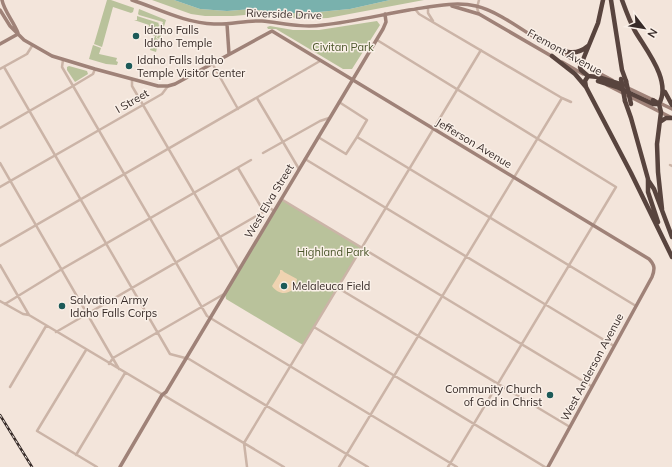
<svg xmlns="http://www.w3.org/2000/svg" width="672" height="467" font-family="Mulish,sans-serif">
	<rect width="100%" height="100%" fill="#f3e5db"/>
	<path fill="#b9c29b" d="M 107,0 L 111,0 L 134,8 L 133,12 L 131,13 L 113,7 L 102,47 L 94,44 Z
		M 152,0 L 174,0 L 200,9 L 227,11 L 252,9 L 275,13 L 308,13 L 350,9 L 390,0 L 424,0 L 328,18 L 306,19 L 257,14 L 233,16 L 205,16 L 191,14 Z
		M 139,9 L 166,20 L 160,39 L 157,38 L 163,22 L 139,15 L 138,14 Z
		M 137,16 L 159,23 L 158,24 L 160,25 L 156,38 L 159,40 L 156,52 L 150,50 L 155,36 L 147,33 L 149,25 L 134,20 L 137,20 Z
		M 377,21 L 380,25 L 352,69 L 343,69 L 276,29 L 268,29 L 267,27 L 270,26 L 293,30 L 319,30 Z
		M 93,45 L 101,48 L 99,54 L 117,58 L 116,61 L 118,62 L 117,65 L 106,64 L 89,59 Z
		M 69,66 L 87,71 L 88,74 L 75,82 L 67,70 L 67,67 Z
		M 281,199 L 362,248 L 303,345 L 226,299 L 225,293 Z"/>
	<path fill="#efd3b1" d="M 280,270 L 282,270 L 284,272 L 297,279 C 296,294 280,298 272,286 L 280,273 Z"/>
	<path fill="#79b1ad" d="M 174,0 L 390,0 L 350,9 L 308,13 L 275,13 L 252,9 L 227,11 L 200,9 Z"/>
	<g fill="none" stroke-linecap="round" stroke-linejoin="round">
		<path stroke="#cbb4a7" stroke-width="2.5" d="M 428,7 L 428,13 L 433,21
			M 415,9 L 419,14 L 562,98 L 571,102
			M 479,14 L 477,8 L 479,0
			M 377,40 L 616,187 L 448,467
			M 63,60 L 62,67 L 207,316 L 457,467
			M 212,63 L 238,109
			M 4,67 L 170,354 L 189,359 L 368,467
			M 0,69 L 27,54 L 32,46
			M 132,79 L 132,86 L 239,270
			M 257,98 L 299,169
			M 339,102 L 367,120 L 357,137 L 636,306
			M 0,128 L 73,86 L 93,74 L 95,69
			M 318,137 L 346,154 L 357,137
			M 263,153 L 320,121 L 329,118
			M 305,159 L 614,346
			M 0,163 L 119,369
			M 670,165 L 672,166
			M 238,168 L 264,212
			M 0,187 L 162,94 L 168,86
			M 281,199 L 591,386
			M 0,246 L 320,61
			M 0,265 L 29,315
			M 338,288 L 570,427
			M 0,301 L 23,314 L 29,315 L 284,467
			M 5,304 L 62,269 L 251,160
			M 314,327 L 545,467
			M 56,332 L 270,208 L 274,211
			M 86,350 L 37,431 L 97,467
			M 109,364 L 113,358 L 224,294
			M 10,387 L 46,326
			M 76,455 L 125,373
			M 247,467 L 244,443 L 481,50
			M 339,467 L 562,98"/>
		<path stroke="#9f8278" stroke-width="3.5" d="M 2,0 C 4,11 14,22 18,33
			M 132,0 C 159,9 185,23 214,24 C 230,25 246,20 262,21 C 282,23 302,28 323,25 C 352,22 380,15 409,10 C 430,7 455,1 476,6 C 498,11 525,32 545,44
			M 452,6 L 479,14 L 553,57
			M 0,10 L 10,26 L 24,40 L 52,56 L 95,69 L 158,86 L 168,86 L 175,84 L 272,31 L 649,259 C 655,265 655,269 652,277 L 548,467
			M 227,24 L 229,54
			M 0,44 L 18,34
			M 557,51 L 612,80
			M 562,62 L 583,74
			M 607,85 L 672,118
			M 626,87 L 672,109
			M 120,467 L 162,395 L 166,392 L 383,29 L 386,22 L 385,14"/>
		<path stroke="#58443e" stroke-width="4.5" d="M 603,0 L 598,23 L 580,67 L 581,70 L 588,76 L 598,77 L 623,85
			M 611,0 L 622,70 L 626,81
			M 543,42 C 558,49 573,59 588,46
			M 552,56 L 575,74 L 586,87
			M 588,76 L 585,81 L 586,87 L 631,173 L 672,257
			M 598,81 L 617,87 L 653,104 L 659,104 C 672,81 646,50 635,31 C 630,22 626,11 622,0
			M 665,92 L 672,105
			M 653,100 L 659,104 L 661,112 L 657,144 L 658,172 L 662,209
			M 625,101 L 631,118 L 648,179 L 648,192 L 658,222
			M 660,122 L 666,118 L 672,118
			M 648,180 L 654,189 L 672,237"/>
		<defs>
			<path id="rail" d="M 0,415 L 32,467"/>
		</defs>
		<use href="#rail" stroke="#372b28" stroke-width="2.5"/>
		<use href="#rail" stroke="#faf0e8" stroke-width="1" stroke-dasharray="3" stroke-linecap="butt"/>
		<path stroke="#58443e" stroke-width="4.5" d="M 621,79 L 625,101
			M 626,81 L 631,104"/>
	</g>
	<g fill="#1c5a58" stroke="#faf0e8" stroke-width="1.5">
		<circle cx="136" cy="36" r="4"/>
		<circle cx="129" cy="66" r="4"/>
		<circle cx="284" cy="286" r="4"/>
		<circle cx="62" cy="306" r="4"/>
		<circle cx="550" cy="395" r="4"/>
	</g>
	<g text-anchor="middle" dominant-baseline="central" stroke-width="3" stroke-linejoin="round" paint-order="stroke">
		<g font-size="11" fill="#372b28" stroke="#faf0e8">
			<text transform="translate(284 14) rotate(2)">Riverside Drive</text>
			<text transform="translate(565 52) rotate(29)">Fremont Avenue</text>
			<text transform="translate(132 101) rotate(-30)">I Street</text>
			<text transform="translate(474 143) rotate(31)">Jefferson Avenue</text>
			<text transform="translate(269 201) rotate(-59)">West Elva Street</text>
			<text transform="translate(592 367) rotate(-62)">West Anderson Avenue</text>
		</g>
		<g font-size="11" fill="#372b28" stroke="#faf0e8" text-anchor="start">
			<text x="144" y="30">Idaho Falls<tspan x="144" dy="13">Idaho Temple</tspan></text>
			<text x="137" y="60">Idaho Falls Idaho<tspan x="137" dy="13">Temple Visitor Center</tspan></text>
			<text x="292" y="286">Melaleuca Field</text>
			<text x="70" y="300">Salvation Army<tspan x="70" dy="13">Idaho Falls Corps</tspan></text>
			<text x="542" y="389" text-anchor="end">Community Church<tspan x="542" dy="13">of God in Christ</tspan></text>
		</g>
		<g font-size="11" fill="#4b562b" stroke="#faf0e8">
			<text x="343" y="47">Civitan Park</text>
			<text x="333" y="252">Highland Park</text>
		</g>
	</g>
	<g transform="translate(644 28) rotate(121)" stroke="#faf0e8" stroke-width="3" paint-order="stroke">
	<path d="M0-3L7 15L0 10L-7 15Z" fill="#372b28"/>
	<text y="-6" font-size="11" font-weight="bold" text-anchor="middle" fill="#372b28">N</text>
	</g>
</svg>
